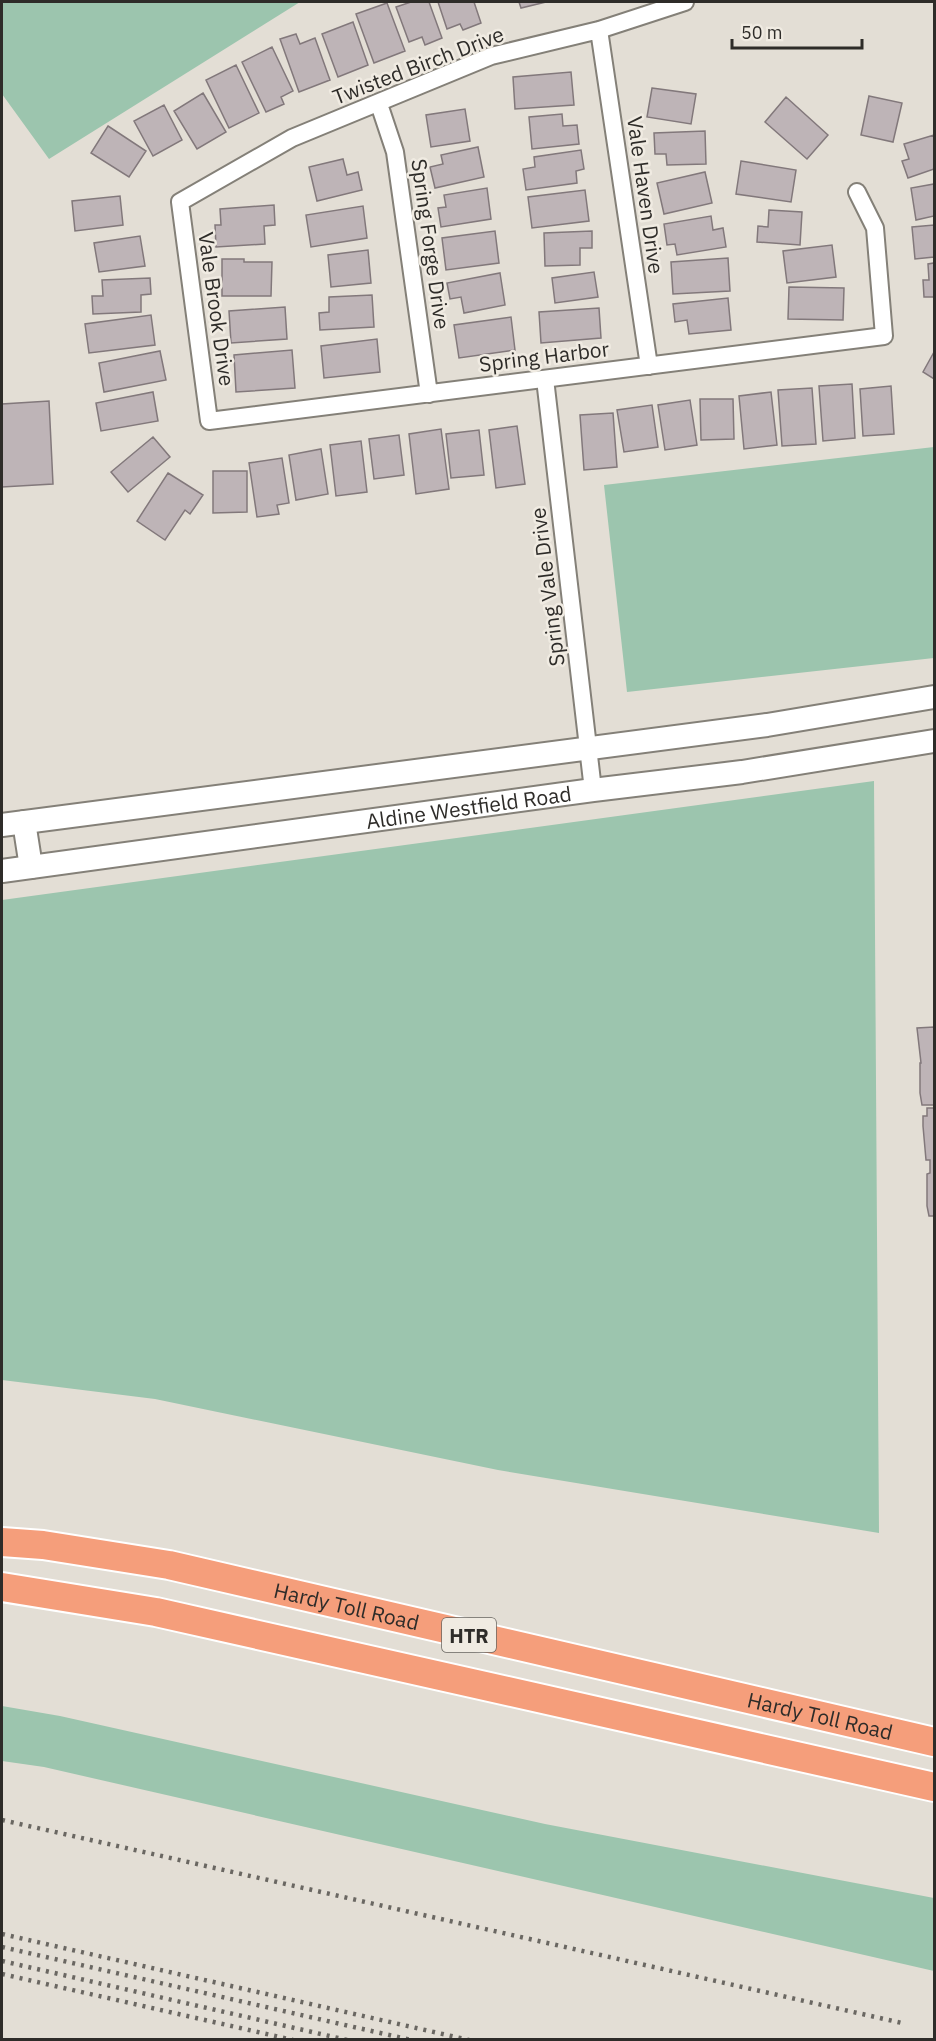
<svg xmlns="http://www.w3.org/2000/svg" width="936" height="2041" font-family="'IBM Plex Sans',sans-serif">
	<rect width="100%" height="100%" fill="#e3ded5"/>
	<path fill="#9cc5ae" d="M 2,2 L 300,2 L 49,159 L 2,94 Z
		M 934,447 L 934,658 L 627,692 L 604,485 Z
		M 874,781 L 879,1533 L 498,1470 L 155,1399 L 2,1380 L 2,900 Z
		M 2,1706 L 60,1716 L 545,1824 L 934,1898 L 934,1971 L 44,1767 L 2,1761 Z"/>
	<path fill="#beb4b7" stroke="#82787b" stroke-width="1.5" d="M 411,2 L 429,2 L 442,38 L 425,45 L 422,37 L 409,42 L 396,7 Z
		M 438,2 L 474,2 L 481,23 L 463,30 L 460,24 L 447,29 Z
		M 519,2 L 546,2 L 521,8 Z
		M 387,3 L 405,51 L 374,63 L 356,14 Z
		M 353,22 L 368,65 L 338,77 L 322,34 Z
		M 296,34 L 300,44 L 315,38 L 330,80 L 299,92 L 280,39 Z
		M 272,47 L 293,91 L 281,97 L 284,104 L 266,112 L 242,62 Z
		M 236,65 L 259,113 L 229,128 L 206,80 Z
		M 571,72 L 574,105 L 515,109 L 513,77 Z
		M 652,88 L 696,94 L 691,124 L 647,117 Z
		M 203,93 L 226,132 L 197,149 L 174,111 Z
		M 869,96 L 902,103 L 893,142 L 861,135 Z
		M 786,97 L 828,135 L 807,159 L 765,122 Z
		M 164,105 L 182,140 L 153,156 L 134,121 Z
		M 465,109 L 470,141 L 431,147 L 426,115 Z
		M 562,114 L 563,126 L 577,125 L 579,144 L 532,149 L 529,117 Z
		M 108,126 L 146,151 L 129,177 L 91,153 Z
		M 705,131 L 706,164 L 667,165 L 666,154 L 655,154 L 654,133 Z
		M 934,135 L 934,169 L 908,178 L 902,161 L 909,159 L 904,144 Z
		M 478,147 L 484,177 L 435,188 L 430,167 L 443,164 L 441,155 Z
		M 581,150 L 584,169 L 576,171 L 577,183 L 526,190 L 523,169 L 535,167 L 534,157 Z
		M 343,159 L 347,175 L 358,172 L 362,190 L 317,201 L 309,167 Z
		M 741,161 L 796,170 L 791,202 L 736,194 Z
		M 705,172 L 712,203 L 664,214 L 657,183 Z
		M 934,184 L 934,216 L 916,220 L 911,188 Z
		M 487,188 L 491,219 L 441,227 L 438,208 L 446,207 L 444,195 Z
		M 585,190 L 589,221 L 532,228 L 528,197 Z
		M 120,196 L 123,225 L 75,231 L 72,201 Z
		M 274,205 L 275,225 L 264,226 L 265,244 L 216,247 L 215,225 L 221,225 L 220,209 Z
		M 363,206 L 367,238 L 311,247 L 306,215 Z
		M 769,210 L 802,212 L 800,245 L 757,242 L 758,226 L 768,227 Z
		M 711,216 L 713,230 L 723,228 L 726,247 L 677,255 L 675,244 L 667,245 L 664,224 Z
		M 934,225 L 934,257 L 915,259 L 912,227 Z
		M 495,231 L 499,263 L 446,270 L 442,238 Z
		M 592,231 L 592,248 L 580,248 L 580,265 L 545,266 L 544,233 Z
		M 140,236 L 145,266 L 99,272 L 94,243 Z
		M 832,245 L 836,277 L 787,283 L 783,251 Z
		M 368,250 L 371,283 L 331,287 L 328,255 Z
		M 728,258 L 730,291 L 673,294 L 671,262 Z
		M 222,259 L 244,259 L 244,262 L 272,262 L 271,296 L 222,296 Z
		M 934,263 L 934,297 L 924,297 L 923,280 L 929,280 L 928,264 Z
		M 594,272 L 598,297 L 555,303 L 552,278 Z
		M 500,273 L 505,305 L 464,313 L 461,297 L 450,299 L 447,283 Z
		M 150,278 L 151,294 L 141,295 L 141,312 L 93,314 L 92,296 L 103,296 L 102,280 Z
		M 789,287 L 844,288 L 843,320 L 788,319 Z
		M 372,295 L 374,327 L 320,330 L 319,313 L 329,312 L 329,297 Z
		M 728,298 L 731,330 L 689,334 L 687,320 L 675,322 L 673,304 Z
		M 285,307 L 287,339 L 231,343 L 229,311 Z
		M 599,308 L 601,338 L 541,343 L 539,312 Z
		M 151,315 L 155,345 L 89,353 L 85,324 Z
		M 511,317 L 515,350 L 459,358 L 454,325 Z
		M 377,339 L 380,372 L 324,378 L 321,346 Z
		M 292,350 L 295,388 L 236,392 L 234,355 Z
		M 160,351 L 166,380 L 104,392 L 99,363 Z
		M 934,352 L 934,379 L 923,372 Z
		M 852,384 L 855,438 L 823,441 L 819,386 Z
		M 891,386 L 894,434 L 863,436 L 860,389 Z
		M 812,388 L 816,444 L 782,446 L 778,390 Z
		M 153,392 L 158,421 L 101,431 L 96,403 Z
		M 771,392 L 777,445 L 744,449 L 739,396 Z
		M 700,399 L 733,399 L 734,439 L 701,440 Z
		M 690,400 L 697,445 L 665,450 L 658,405 Z
		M 49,401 L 53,484 L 2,487 L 2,404 Z
		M 652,405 L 658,447 L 624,452 L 617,410 Z
		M 613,413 L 617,467 L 584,470 L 580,415 Z
		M 517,426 L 525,484 L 496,488 L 489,430 Z
		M 441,429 L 449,489 L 416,494 L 409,434 Z
		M 479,430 L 484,475 L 451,478 L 446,434 Z
		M 399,435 L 404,475 L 374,479 L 369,439 Z
		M 153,437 L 170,457 L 128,492 L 111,472 Z
		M 361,441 L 367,492 L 336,496 L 330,445 Z
		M 321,449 L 328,494 L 296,500 L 289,455 Z
		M 282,458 L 289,503 L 277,505 L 279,514 L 257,517 L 249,463 Z
		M 213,471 L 247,471 L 247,512 L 213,513 Z
		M 168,473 L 203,495 L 190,514 L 185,510 L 165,540 L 137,521 Z
		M 934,1027 L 934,1105 L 922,1105 L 920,1093 L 920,1063 L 921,1063 L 917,1028 Z
		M 927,1108 L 934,1108 L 934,1224 L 934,1216 L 929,1216 L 927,1206 L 927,1174 L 930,1173 L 930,1160 L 926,1160 L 923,1126 L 923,1116 L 927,1116 Z"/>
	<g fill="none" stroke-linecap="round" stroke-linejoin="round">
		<defs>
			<path id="street" d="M 685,2 L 599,30 L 491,56 L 292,138 L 180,202 L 209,421 L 884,336 L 875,228 L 857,192
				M 599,30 L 649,366
				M 379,104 L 395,152 L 429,394
				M 545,379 L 593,790"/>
			<g id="secondary">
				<path d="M 24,822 L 31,867"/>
				<path d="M 2,825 L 767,725 L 934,697"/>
				<path id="s1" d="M 2,871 L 593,790 L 742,772 L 934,741"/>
			</g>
			<g id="highway">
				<path id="s2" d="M 2,1542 L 43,1545 L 169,1565 L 934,1742"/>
				<path d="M 2,1587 L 156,1612 L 934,1787"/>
			</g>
		</defs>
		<use href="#street" stroke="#848078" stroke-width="20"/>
		<use href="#secondary" stroke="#848078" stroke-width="26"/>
		<use href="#highway" stroke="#fff" stroke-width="32"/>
		<use href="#street" stroke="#fff" stroke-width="16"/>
		<use href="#secondary" stroke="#fff" stroke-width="22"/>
		<use href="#highway" stroke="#f59e7b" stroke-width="28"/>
		<path stroke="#6a6762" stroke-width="4.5" stroke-dasharray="3 6" stroke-linecap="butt" d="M 2,1820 L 902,2023
			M 2,1934 L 469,2040
			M 2,1947 L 411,2040
			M 2,1961 L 347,2040
			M 2,1974 L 293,2040"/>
	</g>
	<g text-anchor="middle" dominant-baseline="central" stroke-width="5" stroke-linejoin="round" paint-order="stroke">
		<rect fill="#f0ebe2" stroke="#686560" stroke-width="1.5" x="442" y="1618" width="54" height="34" rx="4.5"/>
		<g font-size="20" font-weight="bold" fill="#2e2c29">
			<text x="469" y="1635">HTR</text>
		</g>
		<g font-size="21" fill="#2e2c29" stroke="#f0ebe2">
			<text transform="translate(418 65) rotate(-21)">Twisted Birch Drive</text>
			<text transform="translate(646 195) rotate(82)">Vale Haven Drive</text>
			<text transform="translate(431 244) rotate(82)">Spring Forge Drive</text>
			<text transform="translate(217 309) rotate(82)">Vale Brook Drive</text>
			<text transform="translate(544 356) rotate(-7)">Spring Harbor</text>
			<text transform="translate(547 587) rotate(-97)">Spring Vale Drive</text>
			<text stroke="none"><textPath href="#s1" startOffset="471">Aldine Westfield Road</textPath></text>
			<text stroke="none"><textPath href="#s2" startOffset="351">Hardy Toll Road</textPath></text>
			<text stroke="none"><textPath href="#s2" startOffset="837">Hardy Toll Road</textPath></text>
		</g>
	</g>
	<rect width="936" height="2041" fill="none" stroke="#2e2c29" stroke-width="6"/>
	<path d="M732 39v9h130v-9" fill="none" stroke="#2e2c29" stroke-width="3"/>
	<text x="741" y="39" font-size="18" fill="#2e2c29" stroke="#f0ebe2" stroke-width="4.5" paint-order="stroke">50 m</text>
</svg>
